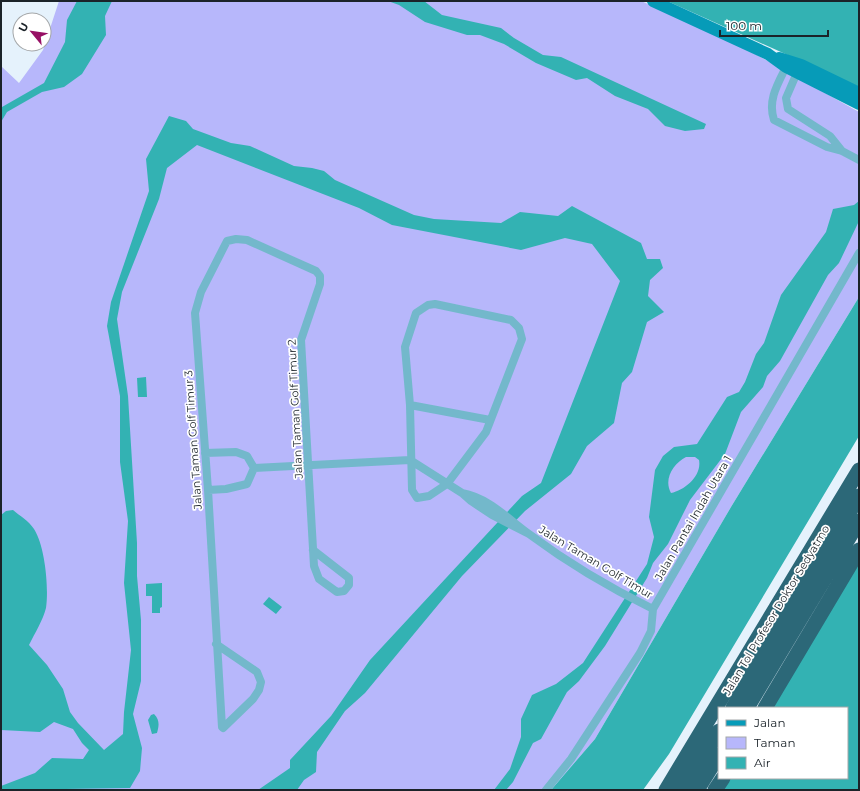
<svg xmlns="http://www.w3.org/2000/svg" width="860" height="791" font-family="Montserrat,sans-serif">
	<rect width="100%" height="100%" fill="#e5f2fc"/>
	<path fill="#b7b7fb" d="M 59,1 L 641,1 L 730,40 L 859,112 L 859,297 L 731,507 L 595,739 L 551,790 L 1,790 L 1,66 L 19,83 L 43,50 Z"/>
	<path fill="#33b2b3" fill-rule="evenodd" d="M 77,1 L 112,1 L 105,16 L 106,35 L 82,74 L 64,87 L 42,92 L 7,112 L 1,122 L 2,107 L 44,83 L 65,42 L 67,20 Z
		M 388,1 L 424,1 L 442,15 L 501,28 L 514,38 L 543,55 L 561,57 L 706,124 L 704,129 L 685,131 L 665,126 L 648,109 L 615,96 L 587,78 L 576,80 L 536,63 L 504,44 L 480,35 L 467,35 L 425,22 L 399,5 Z
		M 667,1 L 859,1 L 859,87 Z
		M 169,116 L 186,121 L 193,129 L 231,143 L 250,146 L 294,166 L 312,168 L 324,171 L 335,180 L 414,215 L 434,219 L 501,223 L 520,212 L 558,216 L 572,206 L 641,243 L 647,259 L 660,259 L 663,268 L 650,280 L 648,296 L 664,312 L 647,322 L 632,372 L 622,383 L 614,423 L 587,446 L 571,474 L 525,511 L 462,576 L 365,693 L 345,711 L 317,752 L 316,772 L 304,780 L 297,790 L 258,790 L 290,768 L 290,760 L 331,716 L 370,660 L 522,496 L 541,483 L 620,281 L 592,244 L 565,238 L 521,250 L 392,225 L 359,208 L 197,145 L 167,168 L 159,199 L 122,292 L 117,319 L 128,396 L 137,543 L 137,576 L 141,620 L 141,681 L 133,714 L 142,748 L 140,771 L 130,788 L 1,790 L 1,786 L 35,773 L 52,758 L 83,759 L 89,750 L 82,743 L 73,729 L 54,722 L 40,732 L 1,730 L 1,515 L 6,511 L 13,510 C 20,516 29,521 34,529 C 45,546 49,588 46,608 C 43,620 35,633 29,645 L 47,665 L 63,689 L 70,712 L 78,723 L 104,750 L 123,734 L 124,712 L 131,650 L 124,583 L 128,521 L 120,462 L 120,396 L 107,326 L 111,302 L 149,191 L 146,159 Z
		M 859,201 L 859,221 L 839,263 L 828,275 L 780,361 L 767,376 L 763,387 L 741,412 L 725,454 L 690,500 L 668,544 L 653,563 L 647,578 L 605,646 L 579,681 L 567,692 L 541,739 L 533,743 L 513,782 L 506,790 L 494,790 L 510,769 L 521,737 L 521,719 L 532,695 L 556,684 L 583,663 L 647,564 L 654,537 L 649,517 L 655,470 L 663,456 L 674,447 L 697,444 L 727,397 L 739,392 L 745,382 L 756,354 L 764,343 L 781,295 L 826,232 L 833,209 L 854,205 ZM 686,457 L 695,457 L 699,460 C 702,476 685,490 671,493 C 663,479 674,463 686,457 Z
		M 859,297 L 859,436 L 669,754 L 643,790 L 551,790 L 595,739 L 731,507 Z
		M 146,377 L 147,397 L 138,397 L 137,378 Z
		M 859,554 L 859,790 L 719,790 L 726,778 L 847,778 L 847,708 L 768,708 Z
		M 162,583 L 162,607 L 160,608 L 160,613 L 152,613 L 152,596 L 146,596 L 146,584 Z
		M 269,597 L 282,607 L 276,614 L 263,604 Z
		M 154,714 C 160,720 159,726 157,733 L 152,734 L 148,720 L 151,715 Z"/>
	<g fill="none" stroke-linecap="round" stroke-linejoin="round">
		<path stroke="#73b8cb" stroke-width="8" d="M 788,63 C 779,82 767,99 774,120 L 827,147 L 842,151 L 859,160
			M 799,68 L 786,98 L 788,109 L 830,136 L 842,151
			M 435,304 L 511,320 L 519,328 L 522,339 L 486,432 L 447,484 L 429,496 L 417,498 L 412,490 L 410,405 L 405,347 L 416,313 L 428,305 Z
			M 410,405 L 490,420
			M 205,453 L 236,452 L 247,456 L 254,468 L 247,484 L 226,489 L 208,490
			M 254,468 L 410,460 L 462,493 L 471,501 L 492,515 L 529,534
			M 462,493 C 489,498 508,519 529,534 C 568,563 610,588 653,609
			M 216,644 L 257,672 L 261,682 L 259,690 L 253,699 L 223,728 L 222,727 L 208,490 L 195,313 L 201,292 L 227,241 L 236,239 L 247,240 L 316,271 L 320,276 L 320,284 L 301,340 L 314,566 L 319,579 L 337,592 L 344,591 L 349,585 L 349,578 L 313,550
			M 546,790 L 571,759 L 640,653 L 651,631 L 653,609 L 859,253"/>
		<path stroke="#069bb8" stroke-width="12" d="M 653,1 L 768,54 L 786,67 L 859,104
			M 779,58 L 801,65 L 859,93"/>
		<path stroke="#2c6878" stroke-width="15" d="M 733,708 L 859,496
			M 747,708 L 859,521
			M 765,708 L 859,550
			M 666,790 L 859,470
			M 683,790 L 719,731
			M 697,790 L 719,755
			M 715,790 L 723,778"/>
	</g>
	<g text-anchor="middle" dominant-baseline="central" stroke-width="3.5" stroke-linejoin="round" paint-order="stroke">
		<g font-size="11" fill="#1b2329" stroke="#fff">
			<text transform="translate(295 409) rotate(-93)">Jalan Taman Golf Timur 2</text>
			<text transform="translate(193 440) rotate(-94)">Jalan Taman Golf Timur 3</text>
			<text transform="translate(693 518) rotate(-60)">Jalan Pantai Indah Utara 1</text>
			<text transform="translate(596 562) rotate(31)">Jalan Taman Golf Timur</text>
			<text transform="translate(776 610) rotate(-59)">Jalan Tol Profesor Doktor Sedyatmo</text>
		</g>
	</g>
	<rect width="860" height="791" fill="none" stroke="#1b2329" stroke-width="4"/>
	<rect x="718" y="707" width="130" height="72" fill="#ffffff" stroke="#a4a7a9"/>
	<rect x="726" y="720" width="20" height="6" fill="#069bb8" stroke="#a4a7a9"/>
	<text x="754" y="727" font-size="12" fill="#1b2329">Jalan</text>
	<rect x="726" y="737" width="20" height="12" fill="#b7b7fb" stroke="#a4a7a9"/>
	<text x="754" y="747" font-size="12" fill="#1b2329">Taman</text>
	<rect x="726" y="757" width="20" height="12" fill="#33b2b3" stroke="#a4a7a9"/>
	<text x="754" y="767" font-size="12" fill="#1b2329">Air</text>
	<g transform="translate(32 32) rotate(299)"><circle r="19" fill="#ffffff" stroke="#a4a7a9"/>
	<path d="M0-3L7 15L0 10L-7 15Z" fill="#971065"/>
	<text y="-6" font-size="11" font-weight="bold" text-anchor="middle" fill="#1b2329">U</text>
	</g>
	<path d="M720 30v6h108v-6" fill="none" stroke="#1b2329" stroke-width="2"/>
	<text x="726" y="30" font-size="12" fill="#1b2329" stroke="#ffffff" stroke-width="3" paint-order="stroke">100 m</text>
</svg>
